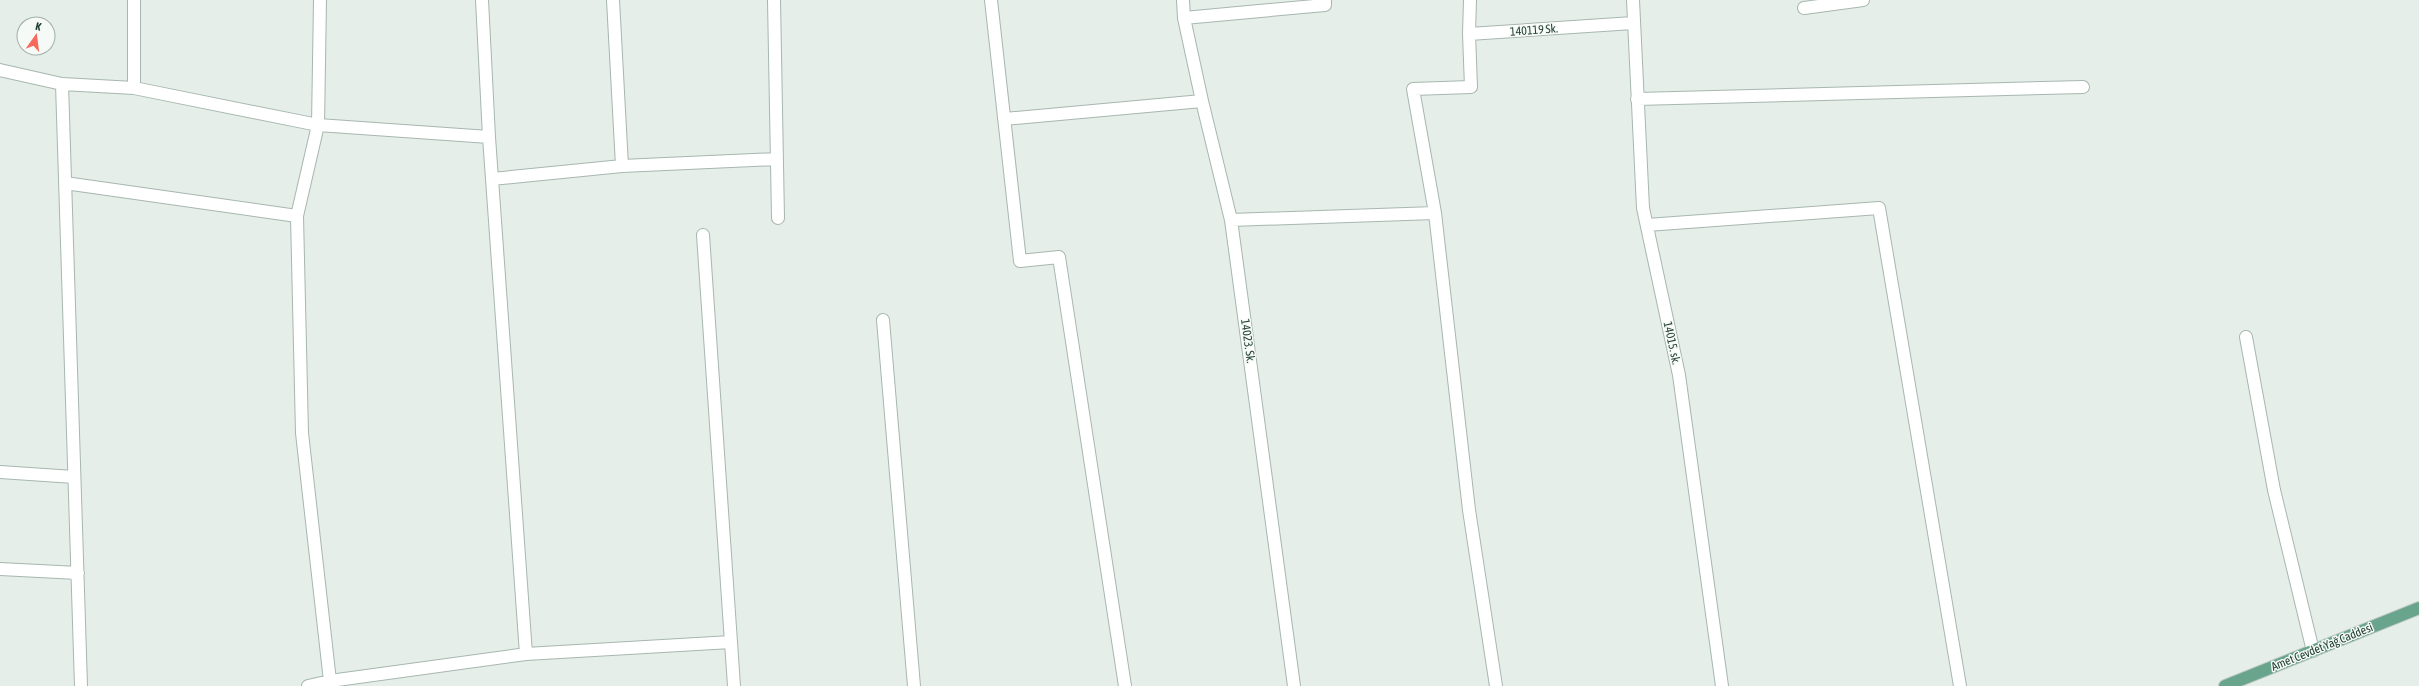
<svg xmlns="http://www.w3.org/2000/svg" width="2419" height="686" font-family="'Asap Condensed',sans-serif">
	<rect width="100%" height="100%" fill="#e5eee9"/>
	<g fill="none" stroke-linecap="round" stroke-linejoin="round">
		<defs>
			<path id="minor" d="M 134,0 L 134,88
				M 320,0 L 318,125 L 297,216 L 302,433 L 330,681
				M 482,0 L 489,137 L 526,654
				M 613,0 L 622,166
				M 774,0 L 778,218
				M 991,0 L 1020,261 L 1059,257 L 1125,686
				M 1183,0 L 1184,18 L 1202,101 L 1231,220 L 1294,686
				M 1470,0 L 1469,34 L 1633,23
				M 1633,0 L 1643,208 L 1679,375 L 1722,686
				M 1804,8 L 1863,0
				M 1184,18 L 1325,5 L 1325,0
				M 1469,34 L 1471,87 L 1413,89 L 1435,213 L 1469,510 L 1496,686
				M 0,70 L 62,84 L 134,88 L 318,125 L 489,137
				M 62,84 L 81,686
				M 1637,99 L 2083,87
				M 1004,119 L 1202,101
				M 492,179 L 622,166 L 777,159
				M 65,183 L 297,216
				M 1231,220 L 1435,213
				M 1647,225 L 1879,208 L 1960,686
				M 703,235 L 734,686
				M 883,320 L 914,686
				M 2246,337 L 2274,490 L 2313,651
				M 0,472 L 74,477
				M 0,569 L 78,573
				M 308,686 L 330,681 L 526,654 L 731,642"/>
			<path id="major" d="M 2225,686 L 2419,608"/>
		</defs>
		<use href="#minor" stroke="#a7b7af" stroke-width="14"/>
		<use href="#major" stroke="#c1cac6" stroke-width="14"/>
		<use href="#minor" stroke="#fff" stroke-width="12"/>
		<use href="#major" stroke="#68a58c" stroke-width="12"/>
	</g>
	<g text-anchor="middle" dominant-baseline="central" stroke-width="3" stroke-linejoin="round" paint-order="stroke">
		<g font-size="12" fill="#234134" stroke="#f6faf7">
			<text transform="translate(1534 30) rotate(-4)">140119 Sk.</text>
			<text transform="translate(1248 341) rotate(82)">14023. Sk.</text>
			<text transform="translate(1672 343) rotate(78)">14015. sk.</text>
			<text transform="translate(2322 647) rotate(-22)">Amet Cevdet Yağ Caddesi</text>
		</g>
	</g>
	<g transform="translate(36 36) rotate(14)"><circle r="19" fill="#f6faf7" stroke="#a2b0a9"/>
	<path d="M0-3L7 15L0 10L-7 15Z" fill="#f7695a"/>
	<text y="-6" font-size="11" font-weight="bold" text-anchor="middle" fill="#234134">K</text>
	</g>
</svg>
